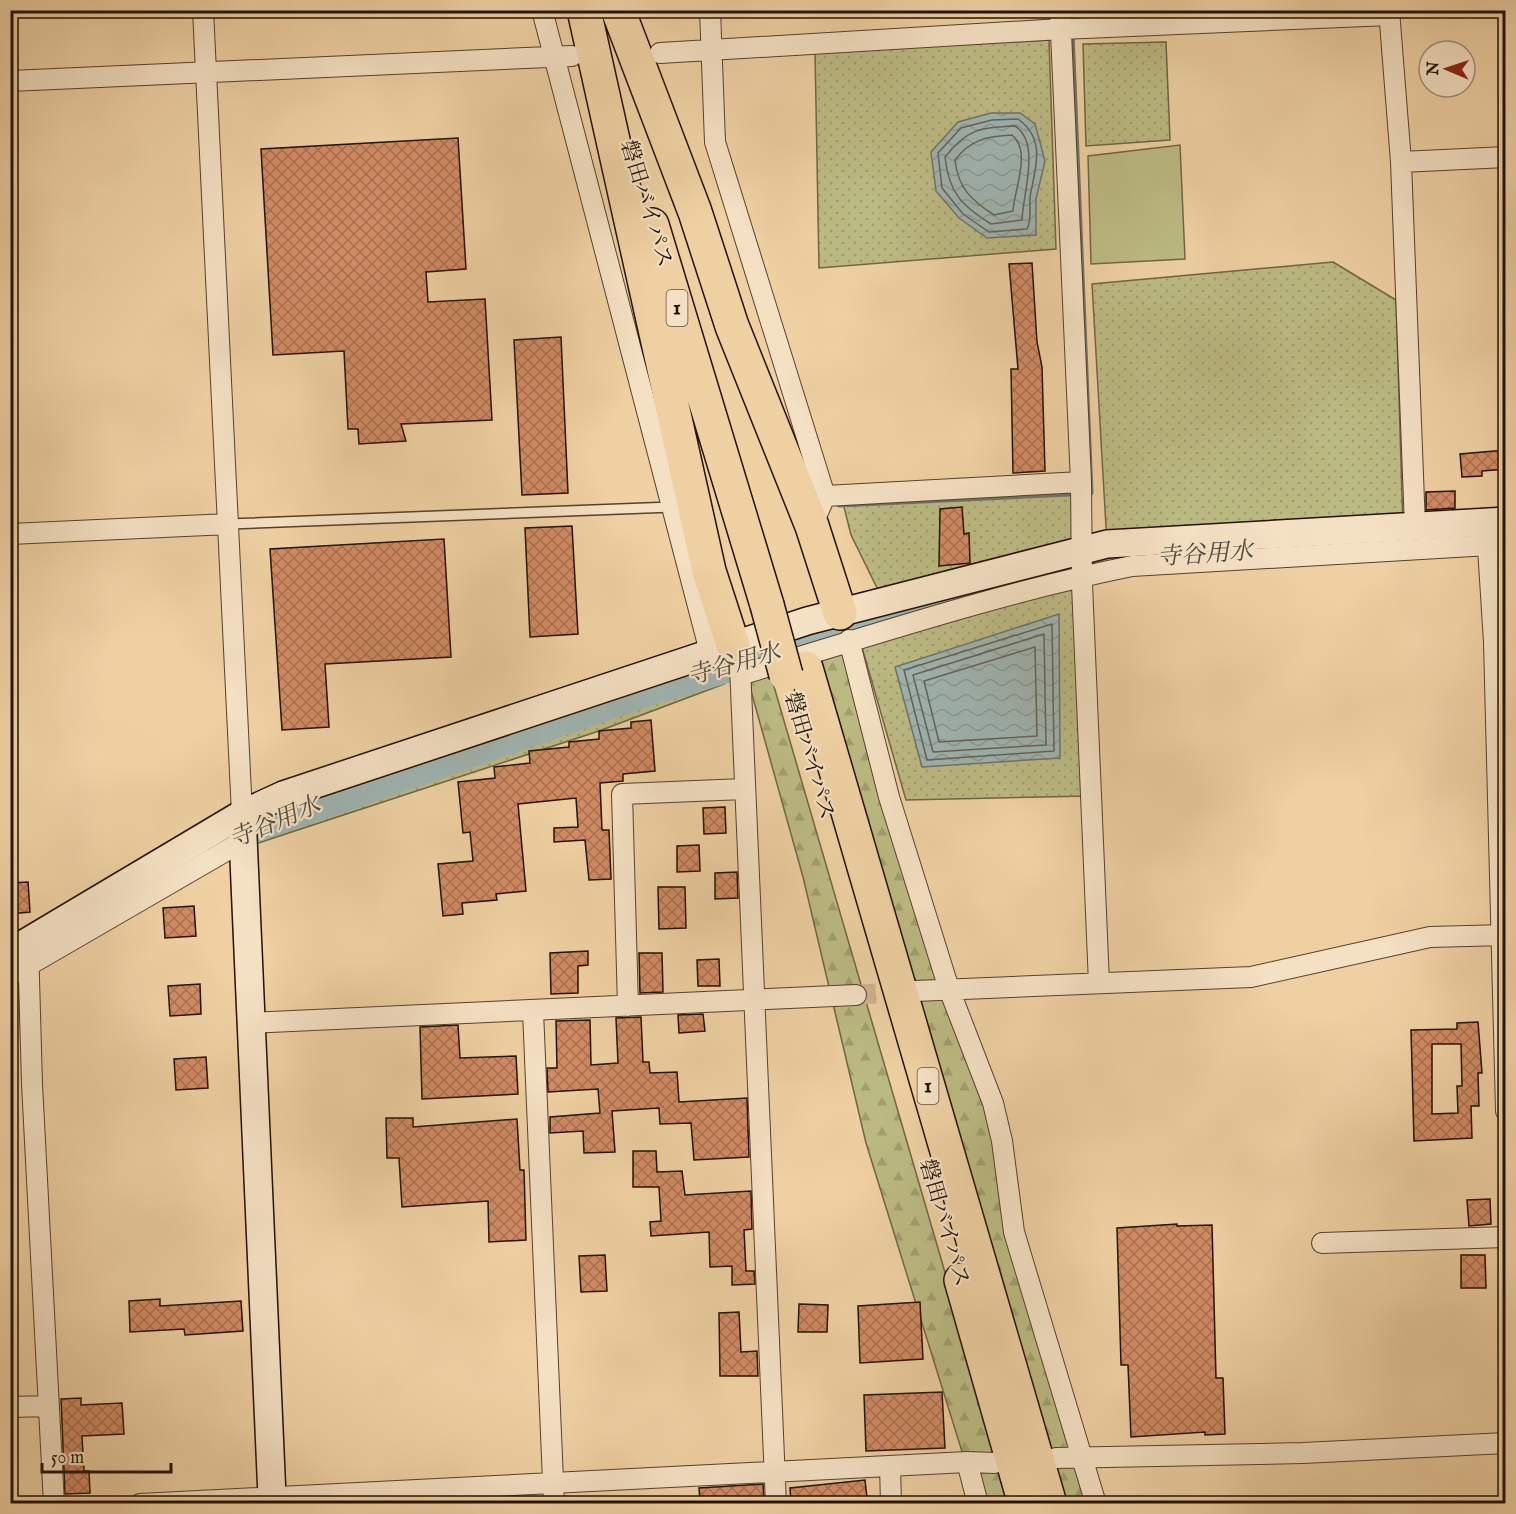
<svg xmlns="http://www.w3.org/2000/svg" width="1516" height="1514" font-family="'IM FELL English','Noto Serif JP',serif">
	<defs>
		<pattern id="grass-dots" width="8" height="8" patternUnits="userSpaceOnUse" patternTransform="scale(1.5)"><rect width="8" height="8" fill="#bcba83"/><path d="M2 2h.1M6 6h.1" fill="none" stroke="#a19f6f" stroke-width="1.8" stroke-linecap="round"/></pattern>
		<pattern id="forest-firs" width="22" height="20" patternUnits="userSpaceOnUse" patternTransform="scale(1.5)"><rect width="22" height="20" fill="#bcba83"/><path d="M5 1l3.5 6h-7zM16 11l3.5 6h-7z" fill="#a19f6f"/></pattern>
		<pattern id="water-waves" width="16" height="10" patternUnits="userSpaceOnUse" patternTransform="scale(1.5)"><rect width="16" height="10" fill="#9fb4b1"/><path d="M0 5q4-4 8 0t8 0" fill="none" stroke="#899a96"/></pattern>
		<pattern id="building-cross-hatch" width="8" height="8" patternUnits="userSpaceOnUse" patternTransform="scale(1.5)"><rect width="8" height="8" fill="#d18b64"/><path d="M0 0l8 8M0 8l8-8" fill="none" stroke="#a97050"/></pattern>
	</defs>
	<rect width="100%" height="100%" fill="#eed0a3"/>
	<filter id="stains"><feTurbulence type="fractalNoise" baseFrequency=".00333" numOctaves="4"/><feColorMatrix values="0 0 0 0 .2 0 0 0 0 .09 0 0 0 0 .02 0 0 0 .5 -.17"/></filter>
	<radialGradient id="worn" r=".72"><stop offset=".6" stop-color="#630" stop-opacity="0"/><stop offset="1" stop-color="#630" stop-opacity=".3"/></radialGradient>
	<path fill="url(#grass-dots)" stroke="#706642" stroke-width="1.5" d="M 1049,40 L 1056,249 L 819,268 L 815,52 Z
		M 1166,42 L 1170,140 L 1086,146 L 1083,44 Z
		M 1333,262 L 1396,300 L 1403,527 L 1107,544 L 1092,284 Z
		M 1081,482 L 1081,540 L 884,602 L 851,535 L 841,495 Z
		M 1082,584 L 1091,796 L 906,800 L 859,637 Z
		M 710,652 L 724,684 L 599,731 L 243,848 L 11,952 L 242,814 Z"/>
	<path fill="url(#forest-firs)" stroke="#706642" stroke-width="1.5" d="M 849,640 L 993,1103 L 1013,1255 L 1086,1503 L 1063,1503 L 818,650 Z
		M 768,666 L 942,1262 L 1009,1503 L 978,1503 L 866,1143 L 803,877 L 746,673 Z"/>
	<path fill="#bcba83" stroke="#706642" stroke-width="1.5" d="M 1180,145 L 1185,259 L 1091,264 L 1088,156 Z"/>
	<path fill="url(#water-waves)" stroke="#6e736a" stroke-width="1.5" d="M 991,113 L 1020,113 L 1035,124 L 1045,161 L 1036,199 L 1036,235 L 987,238 L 959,218 L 936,191 L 931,152 L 958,122 Z
		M 1059,614 L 1060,758 L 922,767 L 895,667 Z"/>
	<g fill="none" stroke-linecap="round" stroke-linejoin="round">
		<path stroke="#626258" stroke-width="1.5" d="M 992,120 L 1018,119 C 1047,140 1035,168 1030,197 C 1029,207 1032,221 1027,229 L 989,232 L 963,214 L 942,188 L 938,153 L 961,128 Z
			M 1015,126 C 1041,143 1023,193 1022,220 L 991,224 C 961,205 949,193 945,157 C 967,129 981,127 1015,126 Z
			M 1012,135 C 1032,151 1014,190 1013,211 L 994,215 C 971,200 958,188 955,160 C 970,140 987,136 1012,135 Z
			M 1052,624 L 1054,751 L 927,760 L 904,670 Z
			M 1044,634 L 1046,745 L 933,752 L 913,675 Z
			M 1035,647 L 1037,736 L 939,742 L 924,681 Z"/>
		<path stroke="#6e736a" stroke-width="5" d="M 1071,10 L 1072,24
			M 839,505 L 1091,493 L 1072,33"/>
		<path stroke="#9fb4b1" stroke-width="32" d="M 218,845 L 254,827 L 642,692 L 1050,571 L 1098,562 L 1149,558"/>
	</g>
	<path fill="url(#building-cross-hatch)" stroke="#241100" stroke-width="1.5" fill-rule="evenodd" d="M 458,138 L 466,269 L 426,272 L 428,302 L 485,299 L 492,420 L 401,424 L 406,441 L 359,444 L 358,429 L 348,429 L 344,351 L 273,355 L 261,149 Z
		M 1032,263 L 1037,342 L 1042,367 L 1045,471 L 1013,473 L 1011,369 L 1018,369 L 1009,264 Z
		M 561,337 L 568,493 L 522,495 L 514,340 Z
		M 1506,450 L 1506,469 L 1482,471 L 1482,476 L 1462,477 L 1460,454 Z
		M 1455,491 L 1455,508 L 1426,510 L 1426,492 Z
		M 962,507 L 964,534 L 969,533 L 970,563 L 939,566 L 940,509 Z
		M 572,526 L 578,634 L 530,637 L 525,528 Z
		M 444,539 L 451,657 L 325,664 L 329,727 L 282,730 L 270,549 Z
		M 651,720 L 655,771 L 623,774 L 623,781 L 600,783 L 602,830 L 609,830 L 611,879 L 589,880 L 585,840 L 554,842 L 554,828 L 578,827 L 576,798 L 518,804 L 526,891 L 496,894 L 497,900 L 462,903 L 463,914 L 443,916 L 438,864 L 473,861 L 470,832 L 463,833 L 458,782 L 495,778 L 494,767 L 530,763 L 529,751 L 569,747 L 569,742 L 599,739 L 599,731 L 631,728 L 631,722 Z
		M 725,807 L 726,833 L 704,834 L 703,808 Z
		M 699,845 L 700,871 L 677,872 L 677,846 Z
		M 737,872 L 738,898 L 715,899 L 715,873 Z
		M 28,882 L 30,912 L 10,914 L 10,883 Z
		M 658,887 L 685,887 L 686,928 L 659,929 Z
		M 194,906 L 196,936 L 165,938 L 163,908 Z
		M 588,951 L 588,965 L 578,966 L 578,993 L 551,994 L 550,953 Z
		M 639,953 L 662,953 L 663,992 L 640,993 Z
		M 719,959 L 720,986 L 698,986 L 697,960 Z
		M 200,984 L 201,1014 L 170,1016 L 168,986 Z
		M 703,1014 L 705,1031 L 679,1033 L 678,1015 Z
		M 641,1017 L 643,1062 L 649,1062 L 650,1073 L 677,1072 L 679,1102 L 747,1098 L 749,1157 L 694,1160 L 691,1123 L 660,1124 L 659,1108 L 612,1111 L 615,1152 L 584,1153 L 583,1131 L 550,1133 L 550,1117 L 600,1113 L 598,1089 L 548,1092 L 547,1068 L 557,1068 L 556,1021 L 590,1020 L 591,1065 L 618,1063 L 616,1018 Z
		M 1478,1022 L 1482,1073 L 1478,1073 L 1479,1106 L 1471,1106 L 1472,1138 L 1414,1141 L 1411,1030 L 1457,1029 L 1457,1023 ZM 1432,1044 L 1461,1044 L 1462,1086 L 1457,1086 L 1458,1113 L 1432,1114 Z
		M 458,1025 L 460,1058 L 516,1056 L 518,1094 L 422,1099 L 420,1027 Z
		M 206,1057 L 208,1088 L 176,1090 L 174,1059 Z
		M 386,1118 L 413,1118 L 413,1127 L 517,1119 L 520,1170 L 524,1170 L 526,1240 L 489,1242 L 488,1201 L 402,1207 L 399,1158 L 387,1158 Z
		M 633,1151 L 656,1151 L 657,1172 L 682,1171 L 685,1195 L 751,1191 L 752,1229 L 744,1230 L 746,1271 L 754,1271 L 755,1284 L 732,1285 L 732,1266 L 710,1267 L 709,1232 L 651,1236 L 650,1222 L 661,1221 L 659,1187 L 633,1187 Z
		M 1490,1199 L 1491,1224 L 1469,1226 L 1467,1200 Z
		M 1177,1224 L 1177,1226 L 1212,1225 L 1216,1378 L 1223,1378 L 1225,1434 L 1205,1435 L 1205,1432 L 1131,1437 L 1128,1365 L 1121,1365 L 1117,1228 Z
		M 605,1255 L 607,1291 L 581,1292 L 579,1256 Z
		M 1461,1255 L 1485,1255 L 1486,1288 L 1461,1288 Z
		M 160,1299 L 160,1306 L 241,1301 L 243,1331 L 185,1335 L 184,1329 L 130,1332 L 129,1301 Z
		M 920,1302 L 923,1359 L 860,1363 L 858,1306 Z
		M 799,1304 L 828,1305 L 827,1332 L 798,1332 Z
		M 739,1312 L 741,1352 L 757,1351 L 758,1376 L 720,1376 L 719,1313 Z
		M 942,1392 L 945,1448 L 866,1451 L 864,1395 Z
		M 81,1398 L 81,1405 L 122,1403 L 124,1434 L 82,1436 L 84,1471 L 89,1471 L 90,1493 L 65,1494 L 61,1399 Z
		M 865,1480 L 867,1498 L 824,1501 L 825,1503 L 791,1503 L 790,1488 Z
		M 763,1484 L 764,1499 L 700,1500 L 699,1488 Z"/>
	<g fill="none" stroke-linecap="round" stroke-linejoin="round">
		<path stroke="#d0b38b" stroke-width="20" stroke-dasharray="20 10" stroke-linecap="butt" d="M 856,995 L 909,991"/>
		<defs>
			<path id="lane" d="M 229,524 L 672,507"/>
			<path id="street" d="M 203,10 L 242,814
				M 542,10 L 710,652
				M 710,10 L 715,142 L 825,496 L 812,526
				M 1060,10 L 1081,482 L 1082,584 L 1099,983
				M 1389,10 L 1401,162 L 1415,527
				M 660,53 L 1061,29 L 1390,15
				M 10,81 L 572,56
				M 1401,162 L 1506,157
				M 825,496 L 1081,482
				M 1487,532 L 1494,642 L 1506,1111
				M 10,534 L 229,524
				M 849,640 L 889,797 L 949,989 L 993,1103 L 1002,1141 L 1014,1232 L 1096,1504
				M 739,643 L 776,1504
				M 740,675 C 870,636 999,593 1132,566 L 1506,544
				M 28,943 L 32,1084 L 54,1504
				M 10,976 L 243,841
				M 915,991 L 1251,977 L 1430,937 L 1506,935
				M 628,1006 L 622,794 L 744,789
				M 533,1011 L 554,1504
				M 250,1023 L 856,995
				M 1322,1243 L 1506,1237
				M 10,1407 L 49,1406
				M 1056,1458 L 1303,1453 L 1506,1443
				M 967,1462 L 978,1504
				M 890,1466 L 891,1504
				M 140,1504 L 967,1462 L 995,1463"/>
			<path id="secondary" d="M 242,814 L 272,1497
				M 10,952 L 242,814 L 283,795 L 807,621 L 1107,544 L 1506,521"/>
			<path id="highway" d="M 584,10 L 709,571 L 733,645
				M 618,10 L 695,212 L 732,326 L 812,526 L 840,613
				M 652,225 L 767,605
				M 806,668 L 1050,1504
				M 961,1280 L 1025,1504"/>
		</defs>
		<use href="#lane" stroke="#564129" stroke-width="12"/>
		<use href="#street" stroke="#564129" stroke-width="22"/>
		<use href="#secondary" stroke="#241100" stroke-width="30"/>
		<use href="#highway" stroke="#241100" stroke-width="36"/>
		<use href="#lane" stroke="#f4e0c3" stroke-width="9"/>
		<use href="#street" stroke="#f4e0c3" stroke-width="20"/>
		<use href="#secondary" stroke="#f4e0c3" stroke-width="27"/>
		<use href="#highway" stroke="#eed0a3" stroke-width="33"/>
		<defs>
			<path id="highway-bridge" d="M 767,605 L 786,675"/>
		</defs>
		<use href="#highway-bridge" stroke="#241100" stroke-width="36" stroke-linecap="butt"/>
		<use href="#highway-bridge" stroke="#eed0a3" stroke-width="33"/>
	</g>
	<g text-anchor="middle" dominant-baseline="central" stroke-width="4.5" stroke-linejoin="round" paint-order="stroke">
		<g fill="#f4e0c3" stroke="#624f3a" stroke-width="1.5">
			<rect x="666.5" y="290" width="21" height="36" rx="4.5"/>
			<rect x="917.5" y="1068" width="21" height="36" rx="4.5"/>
		</g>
		<g font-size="21" font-weight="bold" fill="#241100">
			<text x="677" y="308">1</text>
			<text x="928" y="1086">1</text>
		</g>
		<g font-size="22" fill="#241100" stroke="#f4e0c3">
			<text transform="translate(646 204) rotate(73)">磐田バイパス</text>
			<text transform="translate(809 756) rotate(74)">磐田バイパス</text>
			<text transform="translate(944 1223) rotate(74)">磐田バイパス</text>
		</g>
		<g font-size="24" font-style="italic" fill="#4f4a3e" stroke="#f4e0c3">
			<text transform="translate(1205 555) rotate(-4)">寺谷用水</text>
			<text transform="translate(734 665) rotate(-16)">寺谷用水</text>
			<text transform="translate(275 823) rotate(-23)">寺谷用水</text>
		</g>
	</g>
	<rect width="1516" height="1514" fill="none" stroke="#eed0a3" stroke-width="36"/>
	<rect x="12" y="12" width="1492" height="1490" fill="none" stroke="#241100" stroke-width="3"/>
	<rect x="18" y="18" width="1480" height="1478" fill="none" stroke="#241100" stroke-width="1.5"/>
	<g transform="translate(1447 69) rotate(272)"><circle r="28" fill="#f4e0c3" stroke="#a18d75" stroke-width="1.5"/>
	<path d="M0-4.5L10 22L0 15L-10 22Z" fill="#8f2418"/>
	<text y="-9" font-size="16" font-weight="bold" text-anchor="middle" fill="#241100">N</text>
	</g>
	<path d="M42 1463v9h129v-9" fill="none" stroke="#241100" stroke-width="3"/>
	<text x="51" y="1463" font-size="18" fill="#241100" stroke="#f4e0c3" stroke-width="4.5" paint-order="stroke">50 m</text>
	<rect width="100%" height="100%" filter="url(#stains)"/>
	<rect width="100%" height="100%" fill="url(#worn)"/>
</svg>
